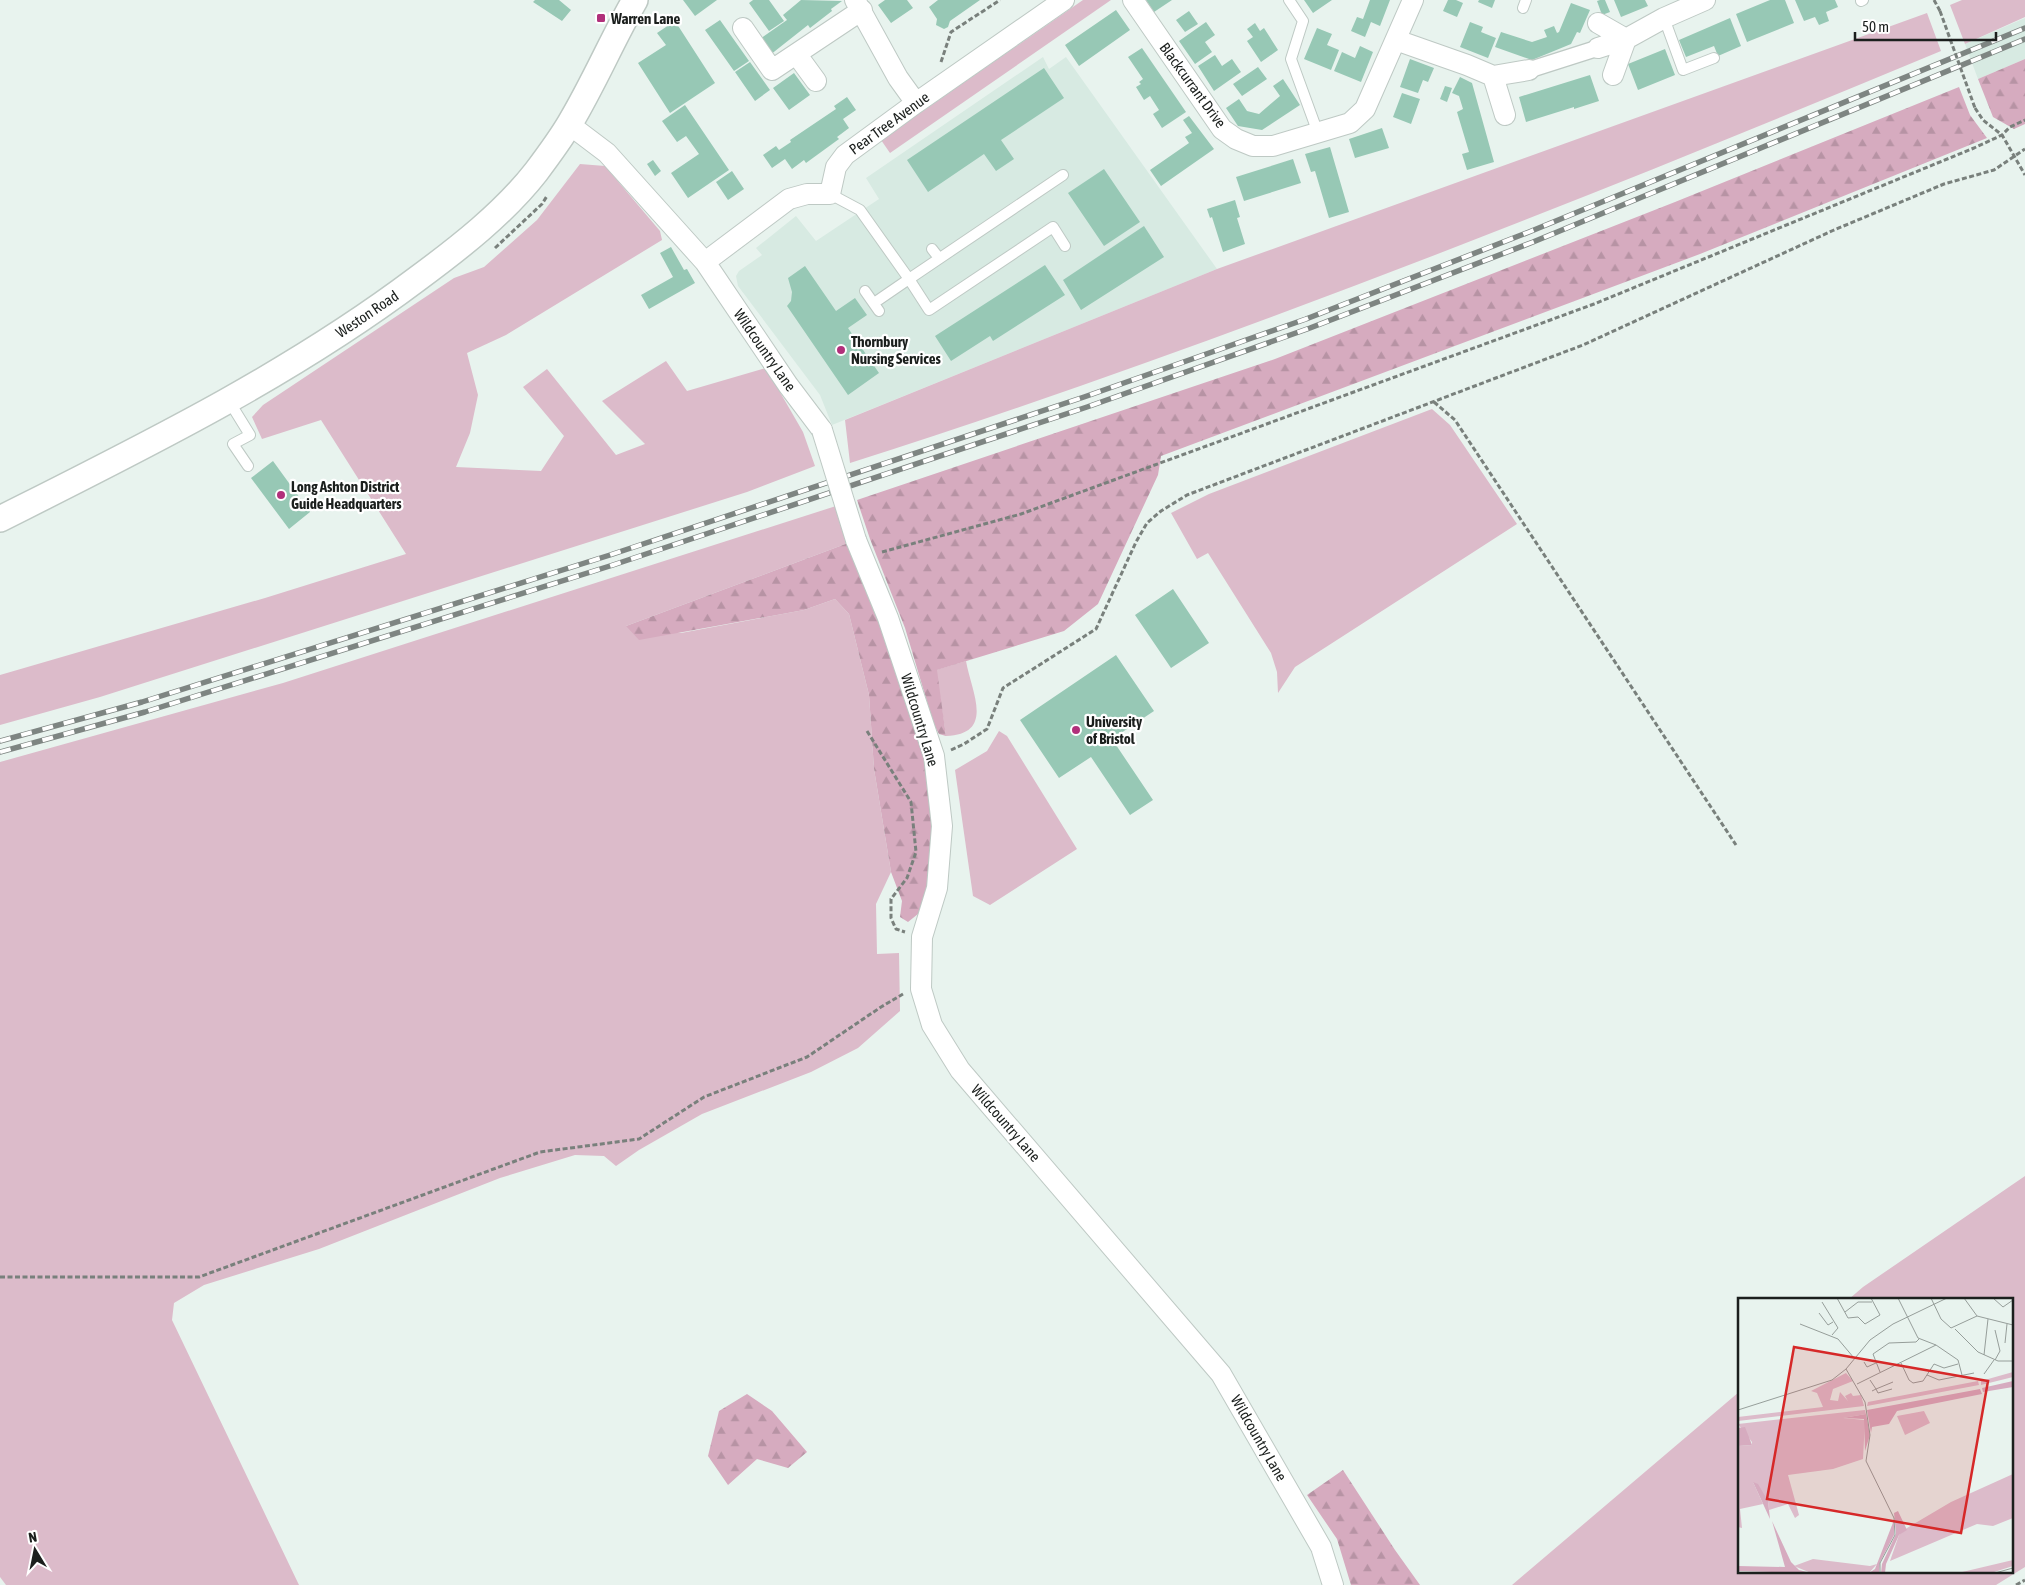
<svg xmlns="http://www.w3.org/2000/svg" width="2025" height="1585" font-family="'Asap Condensed',sans-serif">
	<defs>
		<pattern id="forest-firs" width="22" height="20" patternUnits="userSpaceOnUse" patternTransform="scale(1.25)"><rect width="22" height="20" fill="#d6abbf"/><path d="M5 1l3.5 6h-7zM16 11l3.5 6h-7z" fill="#b793a4"/></pattern>
	</defs>
	<rect width="100%" height="100%" fill="#e8f3ee"/>
	<path fill="#d7eae2" d="M 2025,18 L 2025,59 L 1978,79 L 1965,44 Z
		M 1043,57 L 1049,69 L 1066,57 L 1217,269 L 832,425 L 820,395 L 738,286 L 736,276 L 739,271 L 762,255 L 756,248 L 796,216 L 816,241 L 879,199 L 866,178 Z"/>
	<path fill="#dcbbca" d="M 1083,0 L 1111,0 L 890,153 L 881,140 Z
		M 1962,0 L 2025,0 L 2025,17 L 1965,44 L 1950,5 Z
		M 1927,13 L 1941,51 C 1582,200 1220,345 850,463 L 845,420 L 1217,269 Z
		M 580,164 L 605,166 L 660,231 L 662,240 L 506,335 L 467,353 L 478,395 L 470,433 L 456,467 L 541,471 L 564,436 L 523,387 L 547,369 L 616,455 L 645,444 L 602,401 L 666,361 L 687,391 L 766,368 L 803,432 L 815,466 L 747,492 L 100,697 L 0,725 L 0,675 L 265,598 L 406,554 L 321,420 L 262,439 L 252,417 L 263,405 L 454,278 L 484,267 L 537,220 Z
		M 1432,409 L 1450,425 L 1517,524 L 1295,667 L 1278,693 L 1277,672 L 1271,653 L 1208,553 L 1197,559 L 1171,513 L 1209,494 Z
		M 836,506 L 848,543 L 626,626 L 681,633 L 804,610 L 835,599 L 849,614 L 869,695 L 874,769 L 891,872 L 876,904 L 877,954 L 899,953 L 900,1011 L 858,1048 L 811,1072 L 702,1114 L 639,1150 L 616,1166 L 604,1156 L 575,1155 L 500,1178 L 319,1249 L 204,1285 L 174,1303 L 172,1320 L 299,1585 L 6,1585 L 0,1577 L 0,762 L 283,683 Z
		M 966,661 C 971,691 996,734 946,736 L 936,670 Z
		M 999,731 L 1007,736 L 1077,849 L 990,905 L 973,896 L 955,770 L 987,751 Z
		M 2025,1176 L 2025,1567 L 1996,1585 L 1512,1585 L 1739,1392 L 1739,1571 L 2011,1571 L 2011,1299 L 1849,1299 L 1863,1287 Z"/>
	<path fill="url(#forest-firs)" d="M 2025,59 L 2025,124 L 2014,129 L 1993,117 L 1978,79 Z
		M 1959,87 L 1970,115 L 1987,138 L 1700,254 L 1161,456 L 1158,475 L 1098,604 L 1064,631 L 937,670 L 946,736 L 939,734 L 934,725 L 905,628 L 870,539 L 857,500 L 1275,359 L 1675,202 Z
		M 848,543 L 880,619 L 927,757 L 936,824 L 930,882 L 918,914 L 908,922 L 900,917 L 902,901 L 891,872 L 874,769 L 869,695 L 849,614 L 835,599 L 804,610 L 639,640 L 626,626 Z
		M 747,1394 L 772,1411 L 807,1452 L 788,1468 L 757,1459 L 728,1485 L 708,1456 L 719,1411 Z
		M 1343,1470 L 1395,1550 L 1420,1585 L 1351,1585 L 1337,1539 L 1307,1495 Z"/>
	<path fill="#97c8b5" d="M 535,0 L 559,0 L 571,10 L 562,21 L 533,2 Z
		M 683,0 L 717,0 L 695,16 Z
		M 753,0 L 769,0 L 784,21 L 769,31 L 749,3 Z
		M 801,0 L 842,1 L 831,9 L 832,11 L 810,28 L 808,25 L 770,55 L 760,39 L 787,20 L 783,15 Z
		M 885,0 L 907,0 L 913,8 L 891,23 L 878,5 Z
		M 938,0 L 980,0 L 950,21 L 948,27 L 944,29 L 936,25 L 937,19 L 929,7 Z
		M 1146,0 L 1172,0 L 1154,12 Z
		M 1304,0 L 1332,0 L 1313,13 Z
		M 1370,0 L 1390,0 L 1380,26 L 1371,22 L 1365,37 L 1351,31 L 1357,17 L 1363,19 Z
		M 1448,0 L 1456,0 L 1463,3 L 1457,17 L 1443,11 Z
		M 1479,0 L 1495,0 L 1492,8 L 1478,2 Z
		M 1600,0 L 1605,0 L 1610,12 L 1602,15 L 1597,1 Z
		M 1614,0 L 1645,0 L 1648,6 L 1621,17 Z
		M 1770,0 L 1785,0 L 1794,23 L 1747,42 L 1736,14 Z
		M 1795,0 L 1835,0 L 1838,7 L 1826,12 L 1829,21 L 1819,25 L 1815,17 L 1804,21 Z
		M 1571,3 L 1590,10 L 1580,33 L 1577,32 L 1571,44 L 1532,60 L 1495,47 L 1501,32 L 1532,42 L 1547,37 L 1544,30 L 1554,26 L 1557,33 L 1559,32 Z
		M 1116,10 L 1130,30 L 1079,66 L 1065,45 Z
		M 1189,11 L 1198,24 L 1185,32 L 1176,20 Z
		M 1730,18 L 1741,46 L 1718,56 L 1714,46 L 1686,57 L 1679,40 Z
		M 720,20 L 749,61 L 734,71 L 705,30 Z
		M 675,21 L 715,83 L 670,113 L 638,63 L 666,45 L 657,33 Z
		M 1206,22 L 1215,35 L 1205,42 L 1212,52 L 1195,64 L 1179,41 Z
		M 1470,22 L 1483,27 L 1481,32 L 1496,38 L 1488,58 L 1460,47 Z
		M 1255,23 L 1260,31 L 1264,28 L 1278,50 L 1261,62 L 1247,41 L 1253,37 L 1247,29 Z
		M 1317,28 L 1332,34 L 1327,45 L 1339,50 L 1331,70 L 1304,59 Z
		M 1360,46 L 1373,52 L 1361,82 L 1334,71 L 1342,52 L 1355,58 Z
		M 1142,48 L 1186,112 L 1162,128 L 1153,114 L 1159,110 L 1150,96 L 1144,100 L 1136,87 L 1141,84 L 1139,82 L 1143,79 L 1128,57 Z
		M 1665,49 L 1675,75 L 1638,90 L 1628,64 Z
		M 1215,55 L 1222,66 L 1232,59 L 1241,72 L 1214,91 L 1198,66 Z
		M 1410,59 L 1434,68 L 1428,82 L 1423,80 L 1418,93 L 1400,87 Z
		M 750,62 L 770,90 L 755,101 L 735,72 Z
		M 1258,67 L 1267,79 L 1242,96 L 1233,84 Z
		M 1044,68 L 1064,98 L 1001,140 L 1014,159 L 996,171 L 984,154 L 928,192 L 907,160 Z
		M 794,73 L 810,95 L 789,110 L 773,88 Z
		M 1590,75 L 1599,101 L 1574,109 L 1574,107 L 1526,122 L 1519,97 Z
		M 1460,77 L 1472,83 L 1494,162 L 1467,170 L 1462,154 L 1469,152 L 1457,112 L 1463,109 L 1459,96 L 1452,93 Z
		M 1283,79 L 1300,105 L 1262,130 L 1238,126 L 1226,108 L 1239,99 L 1247,111 L 1259,114 L 1280,96 L 1273,86 Z
		M 1445,86 L 1452,88 L 1447,102 L 1440,99 Z
		M 1402,93 L 1420,99 L 1411,124 L 1393,117 Z
		M 847,97 L 856,110 L 843,119 L 849,128 L 837,137 L 839,139 L 806,163 L 804,160 L 792,169 L 785,159 L 772,168 L 763,155 L 776,146 L 779,150 L 791,142 L 790,140 L 836,109 L 834,106 Z
		M 685,105 L 729,170 L 688,198 L 671,173 L 699,154 L 686,136 L 677,142 L 662,121 Z
		M 1189,116 L 1214,149 L 1161,186 L 1150,170 L 1189,143 L 1185,137 L 1192,133 L 1183,120 Z
		M 1382,128 L 1389,148 L 1355,158 L 1349,139 Z
		M 1330,147 L 1349,212 L 1329,218 L 1315,171 L 1311,172 L 1305,154 Z
		M 1293,159 L 1301,183 L 1244,201 L 1236,177 Z
		M 653,160 L 661,171 L 655,176 L 647,164 Z
		M 1104,169 L 1140,222 L 1104,246 L 1068,193 Z
		M 732,171 L 744,189 L 728,200 L 716,182 Z
		M 1235,200 L 1240,217 L 1237,218 L 1245,244 L 1223,252 L 1212,217 L 1210,218 L 1207,209 Z
		M 1144,226 L 1164,257 L 1081,310 L 1063,280 Z
		M 671,247 L 684,270 L 687,269 L 695,283 L 649,309 L 641,295 L 673,277 L 660,253 Z
		M 1045,265 L 1065,295 L 993,341 L 990,336 L 951,361 L 935,336 Z
		M 805,266 L 836,311 L 855,298 L 867,315 L 848,328 L 879,373 L 848,395 L 787,306 L 791,301 L 792,292 L 788,278 Z
		M 273,461 L 310,512 L 289,529 L 251,478 Z
		M 1173,589 L 1209,643 L 1171,668 L 1135,615 Z
		M 1116,655 L 1154,711 L 1112,739 L 1153,800 L 1130,815 L 1091,757 L 1059,778 L 1020,720 Z"/>
	<g fill="none" stroke-linecap="round" stroke-linejoin="round">
		<defs>
			<path id="service" d="M 1289,0 L 1303,21 L 1291,59 L 1318,133
				M 1861,1 L 1863,0
				M 1523,8 L 1526,0
				M 1664,18 L 1683,70 L 1714,58
				M 1063,175 L 909,279 L 929,310 L 1053,227 L 1065,246
				M 830,194 L 860,210 L 909,279 L 874,303
				M 932,249 L 939,258
				M 865,291 L 879,311
				M 229,401 L 250,435 L 233,444 L 248,466"/>
			<path id="pedestrian" d="M 1529,70 L 1598,48"/>
			<path id="minor" d="M 855,0 L 898,78 L 916,103
				M 1133,0 L 1222,129 L 1236,139 L 1253,146 L 1273,146 L 1350,123 L 1365,109 L 1413,0
				M 1598,23 L 1626,39 L 1613,75
				M 743,28 L 772,70 L 862,10
				M 1396,40 L 1467,65 L 1493,76 L 1529,70
				M 1598,48 L 1626,39 L 1664,18 L 1705,0
				M 797,55 L 816,81
				M 1493,76 L 1505,115
				M 570,125 L 607,153 L 705,262 L 788,385 L 822,430
				M 705,262 L 789,199 L 807,194 L 830,194 L 836,167 L 845,155 L 916,103 L 1064,0
				M 856,540 L 888,618 L 934,756 L 942,826 L 937,888 L 922,937 L 921,989 L 932,1025 L 960,1070 L 1221,1374 L 1321,1547 L 1333,1585"/>
			<path id="tertiary" d="M 0,519 C 143,447 288,376 417,279 C 459,248 504,213 536,172 C 548,156 560,140 570,123 C 594,83 612,40 635,0"/>
		</defs>
		<use href="#service" stroke="#bec9c4" stroke-width="12"/>
		<use href="#pedestrian" stroke="#bec9c4" stroke-width="18"/>
		<use href="#minor" stroke="#bec9c4" stroke-width="22"/>
		<use href="#tertiary" stroke="#bec9c4" stroke-width="28"/>
		<path stroke="#79807c" stroke-width="3" stroke-dasharray="5 2.5" stroke-linecap="butt" d="M 1934,0 L 1940,11
			M 941,62 L 951,32 L 1000,0
			M 1975,108 L 1983,120 L 2002,135 L 2025,175
			M 495,248 L 542,204 L 547,196
			M 1434,402 L 1455,420 L 1736,845
			M 882,552 L 1021,514 L 1594,304 L 1974,148 L 2002,135 L 2010,127 L 2025,120
			M 867,731 L 911,802 L 916,852 L 907,878 L 891,899 L 891,918 L 896,929 L 905,932
			M 951,750 L 964,744 L 987,729 L 1003,688 L 1096,629 L 1136,542 L 1147,523 L 1161,511 L 1187,495 L 1583,345 L 1834,230 L 1944,184 L 1994,170 L 2025,149
			M 0,1277 L 199,1277 L 540,1152 L 639,1139 L 704,1097 L 807,1057 L 881,1007 L 903,994
			M 2016,1585 L 2025,1580"/>
		<use href="#service" stroke="#fff" stroke-width="10"/>
		<use href="#pedestrian" stroke="#fff" stroke-width="15"/>
		<use href="#minor" stroke="#fff" stroke-width="20"/>
		<use href="#tertiary" stroke="#fff" stroke-width="25"/>
		<defs>
			<path id="rail" d="M 0,741 L 142,702 L 610,555 L 1084,397 L 1306,319 L 1529,232 L 2025,28
				M 0,752 L 145,712 L 613,565 L 1087,407 L 1310,328 L 1533,242 L 2025,39"/>
		</defs>
		<use href="#rail" stroke="#7e8582" stroke-width="5.5"/>
		<use href="#rail" stroke="#fff" stroke-width="4" stroke-dasharray="11" stroke-linecap="butt"/>
		<defs>
			<path id="minor-bridge" d="M 822,430 L 856,540"/>
		</defs>
		<use href="#minor-bridge" stroke="#bec9c4" stroke-width="22" stroke-linecap="butt"/>
		<path stroke="#79807c" stroke-width="3" stroke-dasharray="5 2.5" stroke-linecap="butt" d="M 1940,11 L 1975,108"/>
		<use href="#minor-bridge" stroke="#fff" stroke-width="20"/>
	</g>
	<g fill="#b1307b" stroke="#fff" stroke-width="2">
		<rect x="596" y="13" width="10" height="10" rx="2.5"/>
		<circle cx="841" cy="350" r="5"/>
		<circle cx="281" cy="495" r="5"/>
		<circle cx="1076" cy="730" r="5"/>
	</g>
	<g text-anchor="middle" dominant-baseline="central" stroke-width="4.5" stroke-linejoin="round" paint-order="stroke">
		<g font-size="15" font-weight="bold" fill="#1b1f1d" stroke="#fff" text-anchor="start">
			<text x="611" y="18">Warren Lane</text>
			<text x="851" y="341">Thornbury<tspan x="851" dy="17">Nursing Services</tspan></text>
			<text x="291" y="486">Long Ashton District<tspan x="291" dy="17">Guide Headquarters</tspan></text>
			<text x="1086" y="721">University<tspan x="1086" dy="17">of Bristol</tspan></text>
		</g>
		<g font-size="15" fill="#1b1f1d" stroke="#fff">
			<text transform="translate(1193 85) rotate(54)">Blackcurrant Drive</text>
			<text transform="translate(889 123) rotate(-36)">Pear Tree Avenue</text>
			<text transform="translate(367 314) rotate(-34)">Weston Road</text>
			<text transform="translate(765 350) rotate(55)">Wildcountry Lane</text>
			<text transform="translate(920 720) rotate(73)">Wildcountry Lane</text>
			<text transform="translate(1006 1123) rotate(49)">Wildcountry Lane</text>
			<text transform="translate(1259 1438) rotate(60)">Wildcountry Lane</text>
		</g>
	</g>
	<g transform="translate(1738 1298)">
		<rect width="275" height="275" fill="#e8f3ee"/>
		<path d="M 275,74 L 275,79 L 243,87 L 243,83 ZM 108,75 L 115,83 L 95,91 L 92,102 L 100,103 L 102,94 L 110,103 L 107,98 L 113,95 L 115,98 L 123,97 L 126,108 L 0,123 L 0,119 L 85,109 L 79,95 L 73,93 ZM 240,83 L 241,87 L 129,108 L 130,104 ZM 127,112 L 128,116 L 105,120 L 127,122 L 125,161 L 95,171 L 50,177 L 61,217 L 57,220 L 50,206 L 31,212 L 30,203 L 15,184 L 25,206 L 2,211 L 4,230 L 0,229 L 0,148 L 14,147 L 14,144 L 0,126 ZM 186,113 L 192,125 L 167,137 L 159,118 ZM 275,176 L 275,220 L 255,228 L 239,226 L 152,263 L 161,237 L 169,230 L 213,204 ZM 75,261 L 132,268 L 139,266 L 131,275 L 73,275 L 56,268 ZM 275,262 L 275,268 L 253,275 L 220,275 Z" fill="#dcbbca"/>
		<path d="M 275,83 L 275,89 L 245,94 L 244,90 ZM 242,91 L 244,96 L 159,113 L 151,126 L 134,129 L 133,135 L 129,112 ZM 128,116 L 132,137 L 127,153 L 126,121 L 105,120 ZM 7,129 L 14,147 L 0,148 L 0,130 ZM 15,184 L 20,186 L 30,203 L 32,221 ZM 160,213 L 169,232 L 161,237 L 148,266 L 147,275 L 143,275 L 144,266 L 158,236 L 156,215 ZM 156,222 L 156,237 L 142,264 L 141,275 L 131,275 L 137,271 ZM 34,223 L 53,264 L 61,272 L 73,275 L 0,273 L 0,268 L 47,269 Z" fill="#d6abbf"/>
		<path fill="none" stroke="#969e9a" stroke-width="1" d="M 99,0 L 110,20 L 120,19 L 127,26 L 142,17 L 133,0M 160,0 L 180,40 L 198,47 L 220,62 L 224,77M 193,0 L 203,21 L 213,30 L 239,18 L 275,27M 226,0 L 239,18M 255,0 L 265,9 L 275,2M 84,4 L 100,30 L 94,37M 107,14 L 120,4 L 134,4M 81,15 L 90,27 L 95,24M 62,26 L 100,41 L 116,60M 217,31 L 240,54 L 260,63 L 275,63M 267,45 L 269,26M 246,57 L 250,21M 257,62 L 262,53 L 257,32M 126,64 L 129,69 L 138,65M 163,65 L 171,82 L 175,85 L 185,83 L 196,66 L 206,70 L 220,66M 108,71 L 127,104 L 132,137 L 128,163 L 156,220 L 157,237 L 142,265 L 142,275M 142,74 L 135,56 L 151,45 L 178,44 L 181,41M 246,76 L 256,62M 189,77 L 201,82 L 236,75M 132,82 L 138,91 L 134,93M 119,86 L 198,47M 138,91 L 140,95 L 154,91M 138,91 L 155,84M 0,112 L 94,82 L 108,71 L 132,42 L 155,26 L 209,0M 257,275 L 275,270"/>
		<path fill="#d62828" fill-opacity="0.15" stroke="#d62828" stroke-width="2.5" d="M 56,49 L 250,83 L 223,235 L 29,201 Z"/>
		<rect width="275" height="275" fill="none" stroke="#1b1f1d" stroke-width="2.5"/>
	</g>
	<g transform="translate(35 1550) rotate(350)" stroke="#ffffff" stroke-width="4" paint-order="stroke">
	<path d="M0-4L9 19L0 12L-9 19Z" fill="#1b1f1d"/>
	<text y="-8" font-size="14" font-weight="bold" text-anchor="middle" fill="#1b1f1d">N</text>
	</g>
	<path d="M1855 32v8h141v-8" fill="none" stroke="#1b1f1d" stroke-width="2.5"/>
	<text x="1862" y="32" font-size="15" fill="#1b1f1d" stroke="#ffffff" stroke-width="4" paint-order="stroke">50 m</text>
</svg>
